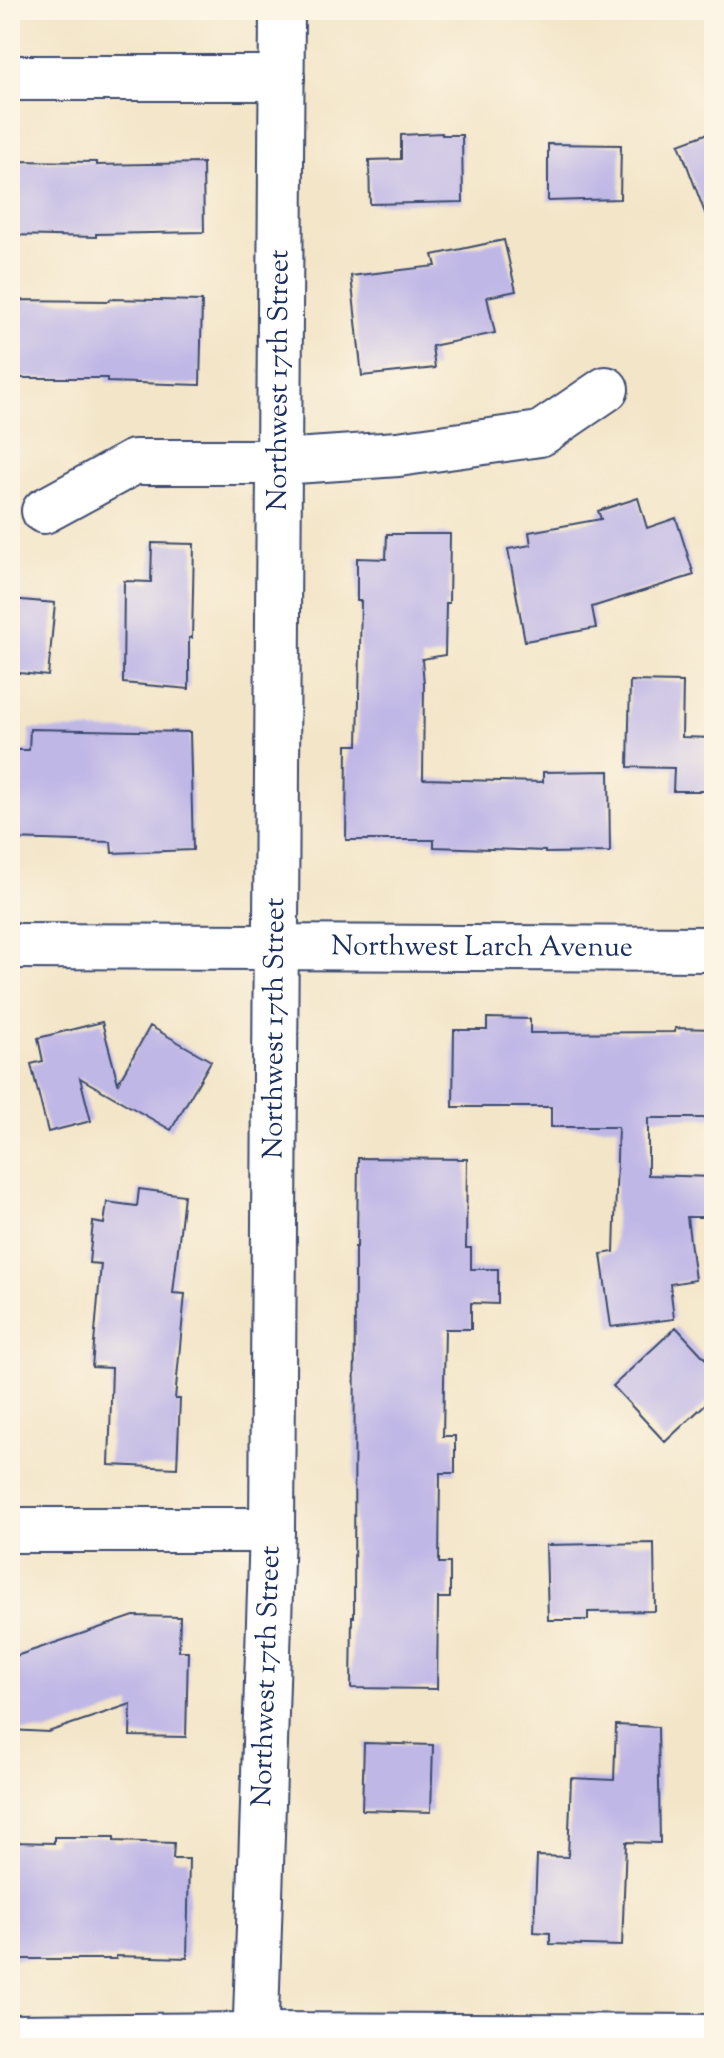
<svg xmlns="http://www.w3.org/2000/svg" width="724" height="2058" font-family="'Sorts Mill Goudy',serif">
	<rect width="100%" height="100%" fill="#fcf5e5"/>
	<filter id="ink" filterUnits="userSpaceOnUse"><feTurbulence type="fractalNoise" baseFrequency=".0125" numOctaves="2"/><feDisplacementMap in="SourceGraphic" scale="16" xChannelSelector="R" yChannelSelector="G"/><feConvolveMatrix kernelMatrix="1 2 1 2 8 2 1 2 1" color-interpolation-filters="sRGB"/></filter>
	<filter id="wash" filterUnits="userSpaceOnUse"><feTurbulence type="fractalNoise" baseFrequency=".006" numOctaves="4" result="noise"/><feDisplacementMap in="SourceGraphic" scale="32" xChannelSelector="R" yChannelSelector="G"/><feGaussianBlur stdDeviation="1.8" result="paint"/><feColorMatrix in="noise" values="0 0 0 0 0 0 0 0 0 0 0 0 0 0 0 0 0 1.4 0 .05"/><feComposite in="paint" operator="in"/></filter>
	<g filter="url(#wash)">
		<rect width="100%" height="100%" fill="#f3e5c8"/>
		<g id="blocks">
			<path fill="#bfb7e6" d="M 714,131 L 714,228 L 711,229 L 679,144 Z
				M 442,133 L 442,135 L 462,135 L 463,202 L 370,204 L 369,160 L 401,159 L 401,135 Z
				M 548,144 L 621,145 L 620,199 L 548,201 Z
				M 10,161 L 97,162 L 97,165 L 203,163 L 204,232 L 96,234 L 96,237 L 10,235 Z
				M 504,240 L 516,291 L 487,297 L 495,333 L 432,346 L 435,368 L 362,376 L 351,276 L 436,266 L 433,255 Z
				M 110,299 L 202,301 L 200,385 L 107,382 L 107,378 L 10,378 L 10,300 L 109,301 Z
				M 638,498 L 647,528 L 676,518 L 694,575 L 592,607 L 596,628 L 525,641 L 508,549 L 531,545 L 529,532 L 601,519 L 598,511 Z
				M 387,534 L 450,534 L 449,603 L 446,603 L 445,655 L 422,659 L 424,685 L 423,779 L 543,782 L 543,772 L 609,771 L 610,852 L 545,853 L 545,851 L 434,847 L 434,840 L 346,840 L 347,745 L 358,745 L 361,601 L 357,601 L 357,558 L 386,559 Z
				M 152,543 L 194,544 L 192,638 L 189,638 L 189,689 L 123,683 L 124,581 L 151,582 Z
				M 10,599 L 55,603 L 48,676 L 10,672 Z
				M 630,681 L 683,682 L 682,737 L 714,738 L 714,791 L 673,791 L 674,768 L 628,767 Z
				M 30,729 L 190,732 L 193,850 L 112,853 L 111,842 L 10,839 L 10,750 L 29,750 Z
				M 487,1018 L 530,1019 L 530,1033 L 675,1032 L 675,1028 L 714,1029 L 714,1118 L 648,1118 L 648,1175 L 713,1177 L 711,1217 L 687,1217 L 695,1280 L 670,1284 L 674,1319 L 611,1327 L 601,1254 L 614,1252 L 618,1127 L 551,1127 L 551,1107 L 453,1107 L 454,1030 L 487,1030 Z
				M 102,1022 L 118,1083 L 150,1026 L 211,1061 L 171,1130 L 80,1078 L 91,1121 L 48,1132 L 31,1064 L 43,1061 L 38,1038 Z
				M 358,1158 L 467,1159 L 466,1248 L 471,1248 L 471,1269 L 498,1269 L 498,1304 L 471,1303 L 471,1329 L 445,1329 L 443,1436 L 455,1436 L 455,1473 L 440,1473 L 439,1563 L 450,1563 L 450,1598 L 438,1598 L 437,1689 L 351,1688 L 352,1617 L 354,1617 L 355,1247 L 357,1247 Z
				M 139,1189 L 184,1195 L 173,1293 L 185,1294 L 175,1399 L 180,1399 L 177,1468 L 109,1465 L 112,1368 L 92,1367 L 101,1264 L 89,1263 L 93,1222 L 104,1224 L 107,1202 L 137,1206 Z
				M 676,1327 L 714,1368 L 714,1396 L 665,1442 L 613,1386 Z
				M 654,1543 L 655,1611 L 588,1612 L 588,1620 L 548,1620 L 546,1545 Z
				M 134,1616 L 180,1617 L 179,1651 L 188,1651 L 186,1737 L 130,1736 L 131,1704 L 48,1732 L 10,1730 L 10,1658 Z
				M 616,1725 L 658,1727 L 660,1843 L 626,1842 L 622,1946 L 550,1944 L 550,1933 L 534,1932 L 537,1856 L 568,1857 L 571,1778 L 614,1780 Z
				M 364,1743 L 433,1745 L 431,1812 L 362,1810 Z
				M 54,1837 L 114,1837 L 114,1841 L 174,1843 L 173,1859 L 189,1859 L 187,1958 L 116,1956 L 116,1959 L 10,1959 L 10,1842 L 54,1843 Z"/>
		</g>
	</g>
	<g filter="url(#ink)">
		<use href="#blocks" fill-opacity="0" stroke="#3b4a6e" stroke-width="2"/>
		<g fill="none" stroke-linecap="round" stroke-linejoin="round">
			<defs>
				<g id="minor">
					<path d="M 10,78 L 282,78"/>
					<path d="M 44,511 L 134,462 L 280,462 L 398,454 L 540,434 L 606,389"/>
					<path id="s1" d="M 10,946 L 714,949"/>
					<path d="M 10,1530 L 272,1530"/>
					<path d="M 10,2037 L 255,2035 L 714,2037"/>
					<path id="s2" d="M 255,2048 L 272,1530 L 282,10"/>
				</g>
			</defs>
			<use href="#minor" stroke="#3b4a6e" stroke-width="48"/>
			<use href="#minor" stroke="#fff" stroke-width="44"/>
		</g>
	</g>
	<g text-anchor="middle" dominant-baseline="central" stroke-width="8" stroke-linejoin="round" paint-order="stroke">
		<g font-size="28" fill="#1b2f5e" stroke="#fcf5e5">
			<text stroke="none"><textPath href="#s2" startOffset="1668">Northwest 17th Street</textPath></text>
			<text stroke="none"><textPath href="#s1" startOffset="472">Northwest Larch Avenue</textPath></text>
			<text stroke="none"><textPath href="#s2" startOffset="1020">Northwest 17th Street</textPath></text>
			<text stroke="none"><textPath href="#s2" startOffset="372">Northwest 17th Street</textPath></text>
		</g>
	</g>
	<rect width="724" height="2058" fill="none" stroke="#fcf5e5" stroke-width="40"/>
</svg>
